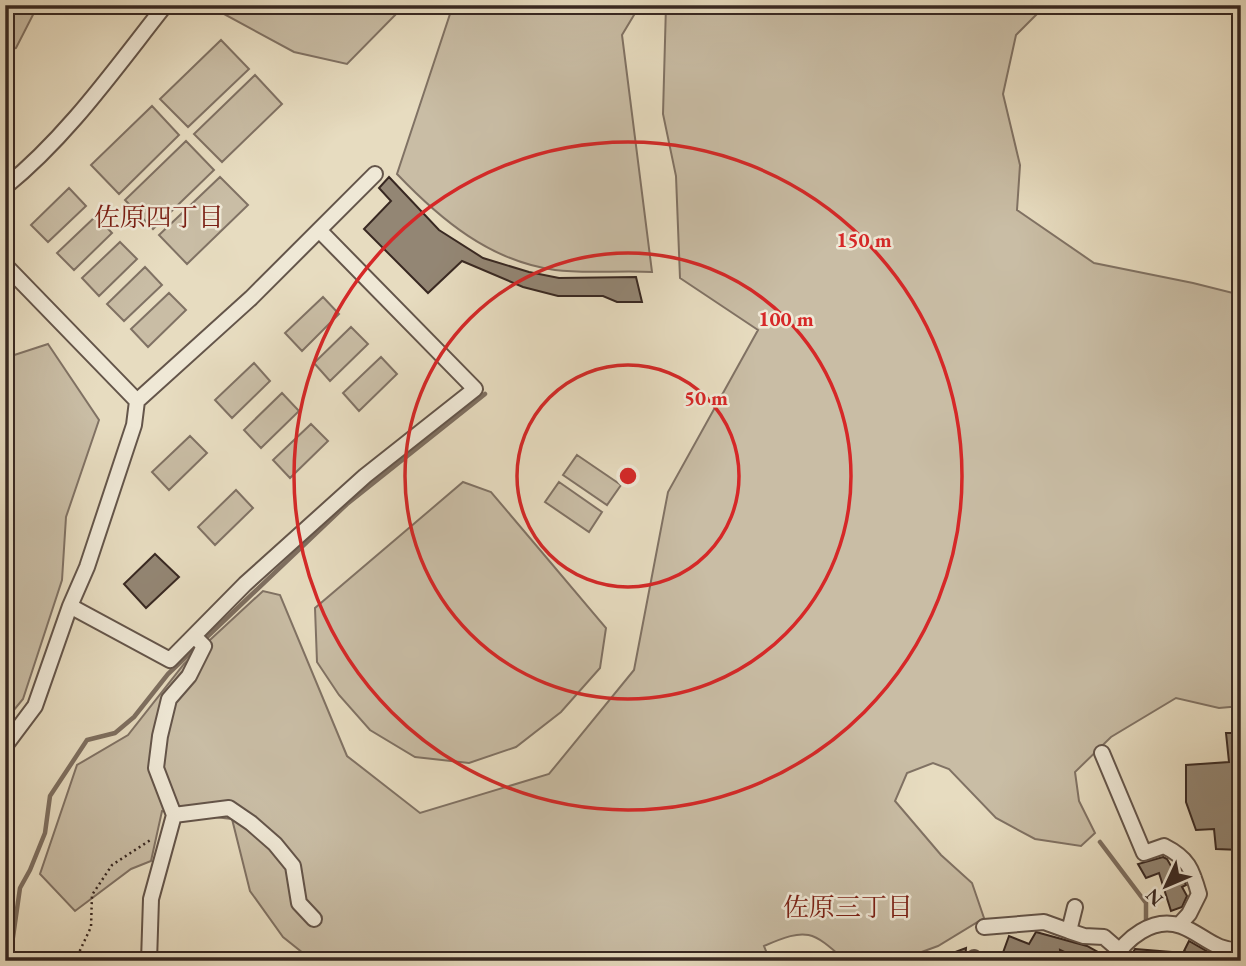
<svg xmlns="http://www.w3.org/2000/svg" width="1246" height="966" font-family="'EB Garamond','Noto Serif JP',serif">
	<rect width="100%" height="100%" fill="#e7dcc0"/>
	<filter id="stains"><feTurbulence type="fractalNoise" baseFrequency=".00286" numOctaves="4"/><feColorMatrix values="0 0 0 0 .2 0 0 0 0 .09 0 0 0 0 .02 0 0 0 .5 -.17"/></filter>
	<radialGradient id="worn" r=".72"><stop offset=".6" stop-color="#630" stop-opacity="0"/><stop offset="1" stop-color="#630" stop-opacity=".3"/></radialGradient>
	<path fill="#c9bda5" stroke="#807264" stroke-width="2" d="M 5,5 L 38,5 L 16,48 L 5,52 Z
		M 193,5 L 405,5 L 347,64 L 294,52 L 213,8 Z
		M 453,5 L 640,5 L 622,35 L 652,272 C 621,270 585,274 555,270 C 490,261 441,220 397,174 Z
		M 666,5 L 1046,5 L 1016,35 L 1003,94 L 1020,165 L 1017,210 L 1094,263 L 1193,283 L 1241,295 L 1241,706 L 1219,708 L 1176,698 L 1111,737 L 1075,772 L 1079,801 L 1095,833 L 1081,846 L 1035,839 L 996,818 L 949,769 L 933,763 L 907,773 L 895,801 L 941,855 L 972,883 L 984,918 L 938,946 L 897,961 L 846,961 C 812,931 808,927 764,946 L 770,961 L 313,961 L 283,937 L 250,891 L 232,819 L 162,811 L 151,861 L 131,869 L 75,911 L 40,874 L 77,765 L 128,735 L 184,664 L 263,591 L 280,595 L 347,756 L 420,813 L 549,774 L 634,670 L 668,492 L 758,330 L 680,278 L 676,176 L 663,114 Z
		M 221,40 L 249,69 L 188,127 L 160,99 Z
		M 255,75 L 282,104 L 222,162 L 194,134 Z
		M 152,106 L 179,135 L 119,194 L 91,165 Z
		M 186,141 L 214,170 L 153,229 L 125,200 Z
		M 220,177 L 248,205 L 187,264 L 159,235 Z
		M 69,188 L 86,206 L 48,242 L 31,225 Z
		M 96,216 L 112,233 L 74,270 L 57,253 Z
		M 120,242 L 137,259 L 99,296 L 82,278 Z
		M 145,267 L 162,285 L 124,321 L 107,304 Z
		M 169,293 L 186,310 L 148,347 L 131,329 Z
		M 323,297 L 339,314 L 302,351 L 285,333 Z
		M 351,327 L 368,344 L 330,381 L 314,363 Z
		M 48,344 L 99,420 L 66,517 L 62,580 L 23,699 L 5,721 L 5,358 Z
		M 381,357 L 397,374 L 359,411 L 343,393 Z
		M 254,363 L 270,381 L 232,418 L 215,400 Z
		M 282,393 L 299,411 L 261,448 L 244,430 Z
		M 311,424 L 328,441 L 290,478 L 273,460 Z
		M 190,436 L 207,453 L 169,490 L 152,472 Z
		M 577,455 L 621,485 L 607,505 L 563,475 Z
		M 463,482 L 491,492 L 606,628 L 600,668 L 561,712 L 516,747 L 469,763 L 415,757 L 370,730 L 339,695 L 317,662 L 315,608 Z
		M 559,482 L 602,512 L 589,532 L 545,502 Z
		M 236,490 L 253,508 L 215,545 L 198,527 Z"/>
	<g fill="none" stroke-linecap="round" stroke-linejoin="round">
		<path stroke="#7e6f60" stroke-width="4.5" d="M 1100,842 L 1146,903 L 1146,927
			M 7,961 L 10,958 L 20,888 L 30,870 L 45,833 L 50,796 L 87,740 L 115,733 L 134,717 L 168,674 L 347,504 L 485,394"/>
	</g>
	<path fill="#938674" stroke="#382822" stroke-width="2" d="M 389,177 L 439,230 L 483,258 L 529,272 L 559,278 L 636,277 L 642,302 L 617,302 L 603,296 L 558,296 L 523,287 L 462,261 L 428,293 L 364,229 L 391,201 L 379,188 Z
		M 155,554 L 179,577 L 146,608 L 124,584 Z
		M 1226,733 L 1241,733 L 1241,850 L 1216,849 L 1214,829 L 1196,830 L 1186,802 L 1186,765 L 1229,762 Z
		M 1163,857 L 1167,859 L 1175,873 L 1179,871 L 1182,875 L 1186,885 L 1182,887 L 1187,896 L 1182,907 L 1171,911 L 1159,873 L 1146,878 L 1138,864 Z
		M 1036,932 L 1087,946 L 1105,956 L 1103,961 L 1084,961 L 1060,950 L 1061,961 L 1000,961 L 1009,936 L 1029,944 Z
		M 1189,941 L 1212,954 L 1229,961 L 1205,961 L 1184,951 Z
		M 966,948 L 965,961 L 934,961 L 934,960 Z
		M 1135,949 L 1171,952 L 1170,961 L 1128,961 Z"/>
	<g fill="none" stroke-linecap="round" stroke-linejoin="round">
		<defs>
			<path id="minor" d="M 5,187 C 67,137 114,70 163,8
				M 5,265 L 137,401
				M 70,606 L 170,660 L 245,584 L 365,476 L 475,389 L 319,230
				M 194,636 L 204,646 L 189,676 L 169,699 L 160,736 L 156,768 L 174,815 L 229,808 L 251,823 L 275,844 L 293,866 L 299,903 L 314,919
				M 5,746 L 35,706 L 70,606 L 87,567 L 134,425 L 137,401 L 251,298 L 375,174
				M 1102,753 L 1144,853 L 1164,846 C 1188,858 1192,869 1199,894 L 1189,914 L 1179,925
				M 1075,907 L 1069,931 L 1084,936 L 1104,937 L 1119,950
				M 984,927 L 1044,922 L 1069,931
				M 974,958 L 975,961
				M 149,961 L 151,899 L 174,815
				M 1113,961 C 1125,939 1153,916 1181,926 C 1203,934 1215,952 1241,950"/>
		</defs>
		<use href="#minor" stroke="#64554a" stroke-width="18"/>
		<path stroke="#382822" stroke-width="2.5" stroke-dasharray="2 3.5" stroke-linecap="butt" d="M 75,961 L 91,927 L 92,895 L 112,865 L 152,839"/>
		<use href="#minor" stroke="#efe8d6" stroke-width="14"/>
	</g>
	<g fill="none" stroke="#d62828" stroke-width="3.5">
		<circle cx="628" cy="476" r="111"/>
		<circle cx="628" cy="476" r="223"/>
		<circle cx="628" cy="476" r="334"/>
	</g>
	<g text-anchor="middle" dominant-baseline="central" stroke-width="5" stroke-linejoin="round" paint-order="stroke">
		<g font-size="26" fill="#7a1f14" stroke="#efe8d6">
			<text x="159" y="217">佐原四丁目</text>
			<text x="848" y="907">佐原三丁目</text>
		</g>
	</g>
	<circle cx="628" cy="476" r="10" fill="#d62828" stroke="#efe8d6" stroke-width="3.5"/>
	<g font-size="21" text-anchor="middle" font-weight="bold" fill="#d62828" stroke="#efe8d6" stroke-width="5" stroke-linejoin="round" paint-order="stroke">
		<text x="864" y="247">150 m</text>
		<text x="786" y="326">100 m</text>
		<text x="706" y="405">50 m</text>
	</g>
	<rect width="1246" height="966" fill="none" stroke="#e7dcc0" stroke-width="28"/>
	<rect x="7" y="7" width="1232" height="952" fill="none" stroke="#382822" stroke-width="3.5"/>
	<rect x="14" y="14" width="1218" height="938" fill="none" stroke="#382822" stroke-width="2"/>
	<g transform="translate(1166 886) rotate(226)" stroke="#efe8d6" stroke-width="5" paint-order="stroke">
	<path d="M0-5L12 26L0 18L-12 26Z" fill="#382822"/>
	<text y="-10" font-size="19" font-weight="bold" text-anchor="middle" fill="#382822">N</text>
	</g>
	<rect width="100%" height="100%" filter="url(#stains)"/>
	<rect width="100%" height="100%" fill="url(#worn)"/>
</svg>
